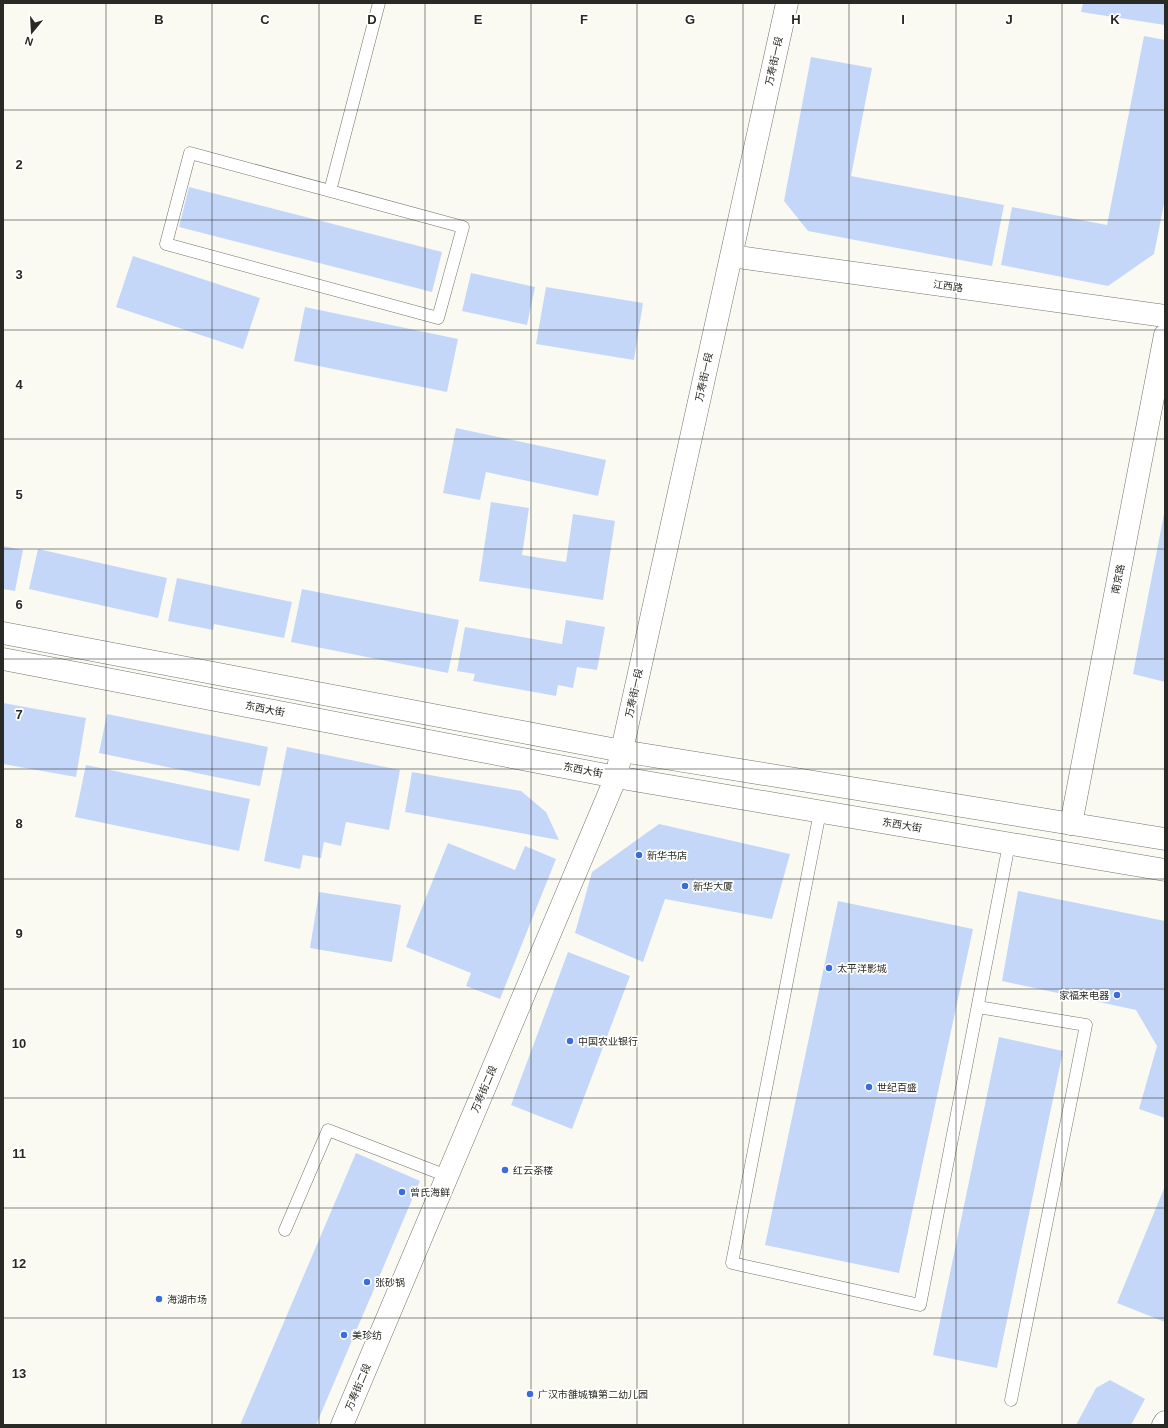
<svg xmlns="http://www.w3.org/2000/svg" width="1168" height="1428" font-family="Helvetica,'Noto Sans SC',sans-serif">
	<rect width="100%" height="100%" fill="#fafaf3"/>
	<path fill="#c5d7f9" d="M 1083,3 L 1165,3 L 1165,25 L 1081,12 Z
		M 1144,36 L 1165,40 L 1165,199 L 1154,254 L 1108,286 L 1001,265 L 1012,207 L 1107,225 Z
		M 811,57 L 872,68 L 851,176 L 1004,205 L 992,266 L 808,231 L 784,201 Z
		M 189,187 L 442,252 L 432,292 L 179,227 Z
		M 133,256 L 260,298 L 243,349 L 116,307 Z
		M 471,273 L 535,287 L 527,325 L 462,311 Z
		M 546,287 L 643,303 L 634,360 L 536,344 Z
		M 305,307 L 458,339 L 447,392 L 294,361 Z
		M 456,428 L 606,460 L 598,496 L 486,472 L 480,500 L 443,493 Z
		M 491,502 L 529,508 L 522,555 L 566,562 L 573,514 L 615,521 L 603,600 L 479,581 Z
		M 1164,514 L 1165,514 L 1165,682 L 1133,674 Z
		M 3,546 L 23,550 L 15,591 L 3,589 Z
		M 38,549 L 167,578 L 158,618 L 29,589 Z
		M 177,578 L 292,602 L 284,638 L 214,624 L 213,630 L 168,621 Z
		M 302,589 L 459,620 L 448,673 L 291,642 Z
		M 566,620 L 605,627 L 597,670 L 577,667 L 573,688 L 558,685 L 556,696 L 473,681 L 475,674 L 457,671 L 465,627 L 562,644 Z
		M 3,703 L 86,718 L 76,777 L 3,764 Z
		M 107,714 L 268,747 L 260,786 L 99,753 Z
		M 287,747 L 400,770 L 389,830 L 346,822 L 341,846 L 324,842 L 321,858 L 303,855 L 300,869 L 264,861 Z
		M 86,765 L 250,799 L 239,851 L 75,817 Z
		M 412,772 L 521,791 L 546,812 L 559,840 L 405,812 Z
		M 659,824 L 790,854 L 772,919 L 665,899 L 643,962 L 575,933 L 592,872 Z
		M 448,843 L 515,870 L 525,846 L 556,859 L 500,999 L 466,986 L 471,973 L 406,947 Z
		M 1018,891 L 1165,921 L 1165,1118 L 1139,1109 L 1157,1046 L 1136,1010 L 1002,981 Z
		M 319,892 L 401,905 L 392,962 L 310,948 Z
		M 838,901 L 973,929 L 899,1273 L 765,1245 Z
		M 568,952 L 630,976 L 572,1129 L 511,1105 Z
		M 999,1037 L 1063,1051 L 997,1368 L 933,1355 Z
		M 356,1153 L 420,1181 L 316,1425 L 240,1425 Z
		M 1165,1186 L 1165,1322 L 1117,1303 Z
		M 1110,1380 L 1145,1399 L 1131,1425 L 1076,1425 L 1096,1388 Z"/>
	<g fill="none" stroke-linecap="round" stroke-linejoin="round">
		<defs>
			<path id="service" d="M 190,153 L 463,227 L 438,318 L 166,244 Z
				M 330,191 L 379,3
				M 819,817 L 732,1263 L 920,1305 L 1009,844
				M 978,1007 L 1086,1025 L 1011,1400
				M 285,1230 L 328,1130 L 447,1176"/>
			<path id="minor" d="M 731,256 L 1165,316
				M 1071,824 L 1165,335
				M 342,1425 L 616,777 L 787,3"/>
			<path id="tertiary" d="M 3,633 L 622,751 L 1165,839
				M 3,659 L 616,777 L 1165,870"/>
			<path id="secondary" d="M 1163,1425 L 1165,1422"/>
		</defs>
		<use href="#service" stroke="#73736d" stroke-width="13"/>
		<use href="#minor" stroke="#73736d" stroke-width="23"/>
		<use href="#tertiary" stroke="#73736d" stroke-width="23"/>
		<use href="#secondary" stroke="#73736d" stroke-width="23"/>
		<use href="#service" stroke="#fff" stroke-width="12"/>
		<use href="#minor" stroke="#fff" stroke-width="22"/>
		<use href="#tertiary" stroke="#fff" stroke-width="22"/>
		<use href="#secondary" stroke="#fff" stroke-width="22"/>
	</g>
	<path fill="none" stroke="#292926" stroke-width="1" stroke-opacity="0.55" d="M 106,3 L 106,1425M 212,3 L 212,1425M 319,3 L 319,1425M 425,3 L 425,1425M 531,3 L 531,1425M 637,3 L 637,1425M 743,3 L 743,1425M 849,3 L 849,1425M 956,3 L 956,1425M 1062,3 L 1062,1425M 3,110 L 1165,110M 3,220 L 1165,220M 3,330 L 1165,330M 3,439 L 1165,439M 3,549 L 1165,549M 3,659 L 1165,659M 3,769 L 1165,769M 3,879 L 1165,879M 3,989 L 1165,989M 3,1098 L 1165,1098M 3,1208 L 1165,1208M 3,1318 L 1165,1318"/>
	<g fill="#3a6cdc" stroke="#fffffe" stroke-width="1.5">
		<circle cx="639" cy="855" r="4"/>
		<circle cx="685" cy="886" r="4"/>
		<circle cx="829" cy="968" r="4"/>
		<circle cx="1117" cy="995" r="4"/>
		<circle cx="570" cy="1041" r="4"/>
		<circle cx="869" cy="1087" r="4"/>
		<circle cx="505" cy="1170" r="4"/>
		<circle cx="402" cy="1192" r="4"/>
		<circle cx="367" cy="1282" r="4"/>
		<circle cx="159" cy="1299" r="4"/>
		<circle cx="344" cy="1335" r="4"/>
		<circle cx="530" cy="1394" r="4"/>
	</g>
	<g text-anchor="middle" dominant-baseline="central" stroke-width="3.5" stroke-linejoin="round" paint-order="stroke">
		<g font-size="10" fill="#292926" stroke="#fffffe">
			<text transform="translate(774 61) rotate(-78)">万寿街一段</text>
			<text transform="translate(948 286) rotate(8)">江西路</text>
			<text transform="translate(704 377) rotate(-78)">万寿街一段</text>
			<text transform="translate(1118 579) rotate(-79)">南京路</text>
			<text transform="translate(634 693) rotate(-78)">万寿街一段</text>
			<text transform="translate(265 709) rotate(11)">东西大街</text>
			<text transform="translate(583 770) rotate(11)">东西大街</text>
			<text transform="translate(902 825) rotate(10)">东西大街</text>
			<text transform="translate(484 1089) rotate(-67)">万寿街二段</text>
			<text transform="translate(358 1387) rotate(-67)">万寿街二段</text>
		</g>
		<g font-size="10" fill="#292926" stroke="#fffffe" text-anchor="start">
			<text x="647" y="855">新华书店</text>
			<text x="693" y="886">新华大厦</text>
			<text x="837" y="968">太平洋影城</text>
			<text x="1109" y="995" text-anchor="end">家福来电器</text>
			<text x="578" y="1041">中国农业银行</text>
			<text x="877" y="1087">世纪百盛</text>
			<text x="513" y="1170">红云茶楼</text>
			<text x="410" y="1192">曾氏海鲜</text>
			<text x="375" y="1282">张砂锅</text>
			<text x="167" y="1299">海湖市场</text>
			<text x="352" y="1335">美珍纺</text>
			<text x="538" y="1394">广汉市雒城镇第二幼儿园</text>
		</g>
	</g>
	<g font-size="13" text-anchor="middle" font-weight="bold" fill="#292926" stroke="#fffffe" stroke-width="3.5" stroke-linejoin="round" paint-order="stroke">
		<text x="159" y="24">B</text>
		<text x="265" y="24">C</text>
		<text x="372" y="24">D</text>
		<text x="478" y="24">E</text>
		<text x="584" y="24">F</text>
		<text x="690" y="24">G</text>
		<text x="796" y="24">H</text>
		<text x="903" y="24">I</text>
		<text x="1009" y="24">J</text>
		<text x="1115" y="24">K</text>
		<text x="19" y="169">2</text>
		<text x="19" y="279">3</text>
		<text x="19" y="389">4</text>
		<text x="19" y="499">5</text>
		<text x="19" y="609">6</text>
		<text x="19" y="719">7</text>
		<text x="19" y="828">8</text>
		<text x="19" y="938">9</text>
		<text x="19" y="1048">10</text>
		<text x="19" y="1158">11</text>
		<text x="19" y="1268">12</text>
		<text x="19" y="1378">13</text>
	</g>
	<rect width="1168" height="1428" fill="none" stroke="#292926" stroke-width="8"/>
	<g transform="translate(32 32) rotate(198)" stroke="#fffffe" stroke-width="3" paint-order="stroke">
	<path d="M0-3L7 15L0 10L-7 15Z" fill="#292926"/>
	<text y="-6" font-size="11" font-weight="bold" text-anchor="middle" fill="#292926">N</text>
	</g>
</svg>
